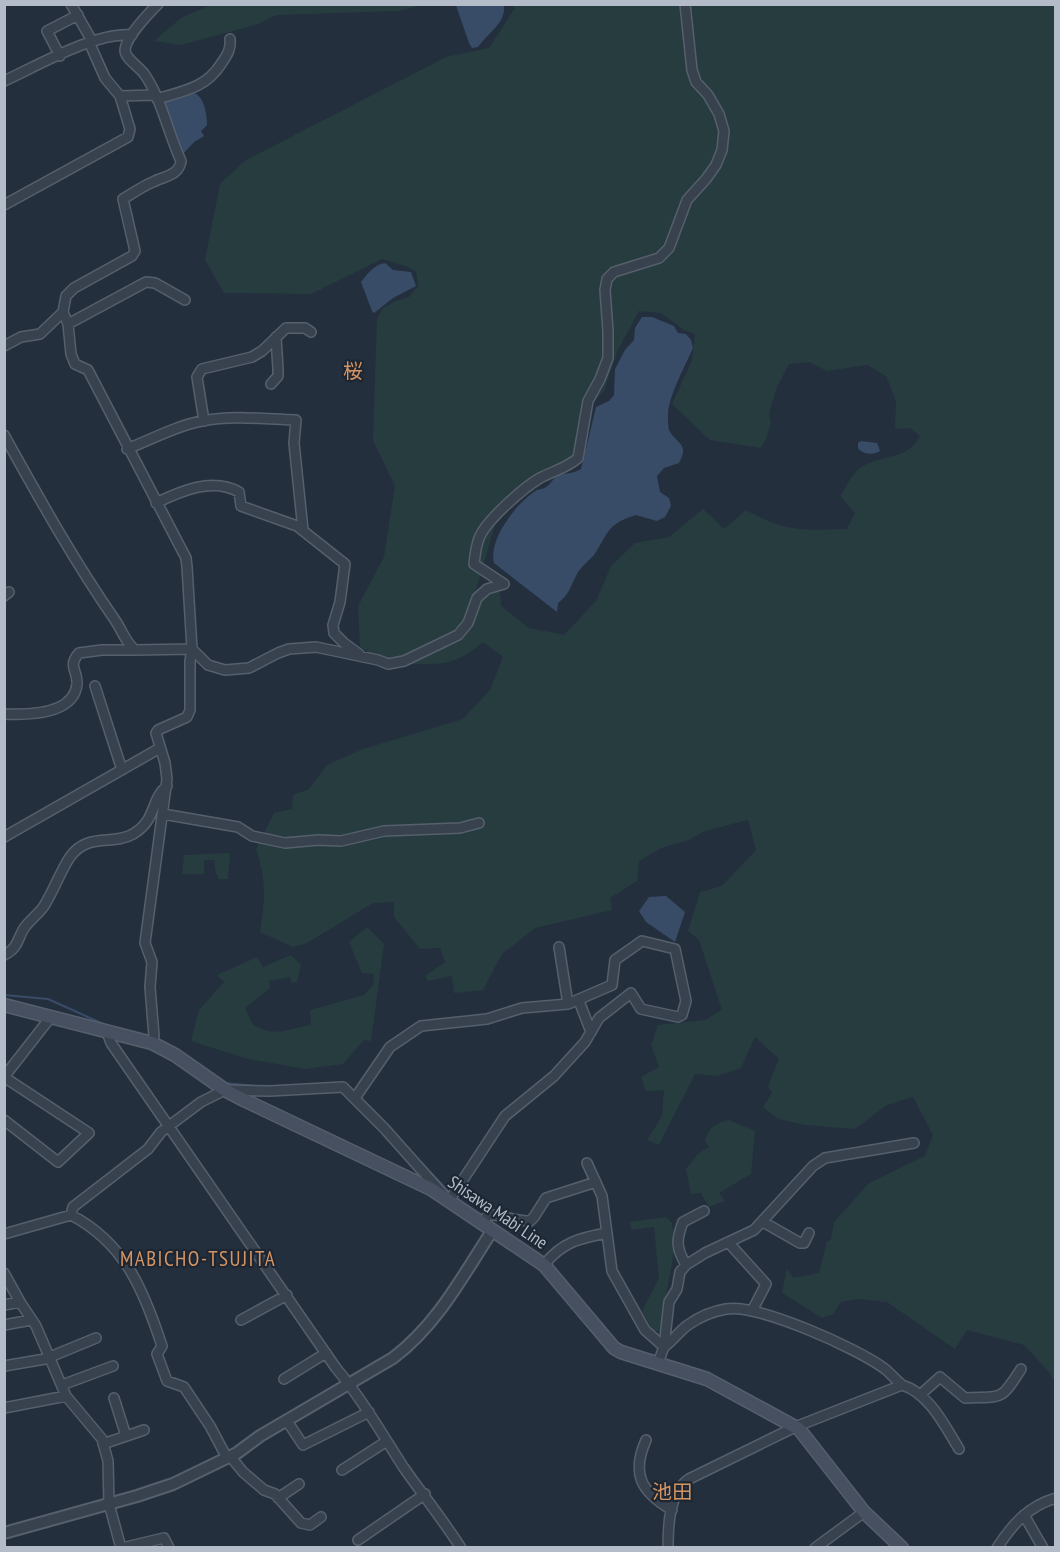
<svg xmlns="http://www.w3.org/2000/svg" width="1060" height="1552" font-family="'PT Sans Narrow','Noto Sans JP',sans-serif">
	<rect width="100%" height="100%" fill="#242f3e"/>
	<path fill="#263c3f" d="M 210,5 L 210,4 L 422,5 L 398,11 L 276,15 L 259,24 L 181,45 L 154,41 L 181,18 Z
		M 513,5 L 1055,5 L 1055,1382 L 1049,1372 L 1024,1345 L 967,1330 L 955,1349 L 887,1302 L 859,1299 L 841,1302 L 833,1314 L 822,1318 L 782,1293 L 787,1268 L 793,1278 L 819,1273 L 827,1241 L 831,1240 L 834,1222 L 869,1183 L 925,1156 L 933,1135 L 913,1097 L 887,1105 L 855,1129 L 805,1125 L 778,1119 L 763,1107 L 772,1093 L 768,1086 L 779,1059 L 755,1037 L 741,1068 L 717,1076 L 695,1074 L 659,1145 L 647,1140 L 662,1116 L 664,1090 L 646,1091 L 641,1077 L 659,1067 L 651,1045 L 658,1025 L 705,1020 L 722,1010 L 699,940 L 688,931 L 700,892 L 722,886 L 756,850 L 748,820 L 705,831 L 689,840 L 661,848 L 639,861 L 637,881 L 610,898 L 612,910 L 535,928 L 502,954 L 483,990 L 454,993 L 452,976 L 428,981 L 425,976 L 445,962 L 440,948 L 420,949 L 394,917 L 394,902 L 373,903 L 307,943 L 293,947 L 260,932 C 265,899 267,882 256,849 L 274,813 L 292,809 L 293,795 L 309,789 L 327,765 L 363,749 L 463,719 L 490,690 L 503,657 L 483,642 C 455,667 440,664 405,664 L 460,638 L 479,604 L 487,594 L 500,589 L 501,606 L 529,628 L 564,635 L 596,601 L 611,566 L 635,543 L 669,537 L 703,509 L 724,529 L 746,510 C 787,533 802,530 847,529 L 855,513 L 840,496 C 848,484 853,470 867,464 C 889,454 906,460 920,436 L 910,428 L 895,429 L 896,401 L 886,376 L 867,365 L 827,371 L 809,362 L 789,364 L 777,387 L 769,413 L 771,423 L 766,439 L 761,448 L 710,440 L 672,404 L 692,360 L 695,334 L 684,330 L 661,313 L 639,311 L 617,352 L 604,391 L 594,402 L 582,436 L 570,463 L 534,486 L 496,521 L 474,597 L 467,615 L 456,633 L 403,659 L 389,661 L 373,655 L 360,647 L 358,606 L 384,557 L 395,486 L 373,441 L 377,318 L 383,308 L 396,301 L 409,297 L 418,286 L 416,272 L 408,267 L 382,259 L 311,294 L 224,293 L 205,260 L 220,184 L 246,160 L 446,57 L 489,48 L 515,8 Z
		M 230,853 L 228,879 L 218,879 L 218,875 L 216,874 L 214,860 L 204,860 L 204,874 L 182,874 L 184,855 Z
		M 367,927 L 384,944 L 371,1041 L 364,1040 L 343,1064 L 305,1069 L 248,1059 L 191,1041 L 199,1010 L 224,982 L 217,975 L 257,957 L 263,967 L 291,955 L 301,965 L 297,982 L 292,983 L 290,977 L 269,981 L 270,988 L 245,1008 L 253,1025 C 278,1038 285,1029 311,1025 L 310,1010 L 364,995 L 373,985 L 374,974 L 362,973 L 349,942 Z
		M 729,1120 L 755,1131 L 751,1174 L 719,1193 L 725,1201 L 709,1207 L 701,1193 L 691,1194 L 686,1169 L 698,1154 L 709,1147 L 705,1140 C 709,1127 716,1123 729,1120 Z
		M 666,1217 L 672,1223 L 675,1246 L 660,1331 L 653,1331 L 642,1311 L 659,1278 L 654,1227 L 631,1230 L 630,1222 Z"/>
	<path fill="#394c67" d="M 456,5 L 504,5 C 506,23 488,33 478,47 L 472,48 L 469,43 Z
		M 192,92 C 204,95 207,114 207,125 L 201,131 L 204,136 L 194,142 L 183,154 L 164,105 L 165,101 Z
		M 385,263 L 393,270 L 411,272 L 416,286 L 393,298 L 374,313 L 372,311 L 361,282 C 368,273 374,265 385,263 Z
		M 642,317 L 652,317 L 674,326 L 678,333 L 686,334 L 691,340 L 693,348 C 685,367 668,396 668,416 C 668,420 668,427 669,430 C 676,444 690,443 679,463 L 664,468 L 657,476 L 660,492 L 669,498 L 671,506 L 665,517 L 657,521 L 636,515 C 607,524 609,532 594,555 C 588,562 580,567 576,576 C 570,587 569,595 558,603 L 557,612 L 494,563 C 488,539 517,502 537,490 C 540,489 543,489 546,487 C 550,485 552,480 556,477 C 565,472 572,475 581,469 L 596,407 L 609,401 L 614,395 L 615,369 L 625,350 L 634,340 L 635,328 Z
		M 861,441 L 877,443 L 880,451 C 873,455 863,455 858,448 L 858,443 Z
		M 666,896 L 685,912 L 675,942 L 646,922 L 639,911 L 649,897 Z"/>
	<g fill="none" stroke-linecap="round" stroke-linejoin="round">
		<path stroke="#394c67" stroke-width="2" d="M 4,995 L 48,999 L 108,1026
			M 113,1027 L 151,1037
			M 157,1039 L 185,1055
			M 224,1083 L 257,1086
			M 360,1097 L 375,1112
			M 417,1158 L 450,1193
			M 677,1363 L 703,1371
			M 713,1376 L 740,1390"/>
		<defs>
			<path id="minor" d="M 71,4 L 92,41
				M 89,42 L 105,78 L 120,96 L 155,95
				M 60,56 L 47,31 L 78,15
				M 4,81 C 37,66 97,31 132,35
				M 157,99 C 183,91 206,88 221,64 C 227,55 231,50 230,39
				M 4,205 L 128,137 L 130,129 L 120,96
				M 68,324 L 146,282 L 155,283 L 185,300
				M 4,346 L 21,337 L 40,334 L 63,312
				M 271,384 L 278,376 L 278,369 L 276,337
				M 204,421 L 197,377 L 202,369 L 252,357 L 262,351 L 286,328 L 305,328 L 311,332
				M 4,435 C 39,498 74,561 115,620 C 122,630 125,642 135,650 L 192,649 L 208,665 L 225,670 L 249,668 L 278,653 L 289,649 L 316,647 L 378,660 L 388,664 L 404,661 L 458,635 L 468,623 L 477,598 L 487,589 L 504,584
				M 127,449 C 152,439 176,426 202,421 C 232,415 265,419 296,420 L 294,443 L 303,530
				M 156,503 C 181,491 212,477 239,492 L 241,506 L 297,526 L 345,564 L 340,602 L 333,625 L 334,633 L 344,643 L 359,654
				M 504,584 L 474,564 C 475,555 476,544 480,536 C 488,519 523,488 540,478 C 553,471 567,468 578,458 L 588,401 L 600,379 L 608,358 L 608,331 L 605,290 L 607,279 L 614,272 L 659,258 L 669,248 L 687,200 L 706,179 L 716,165 L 722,150 L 724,131 L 719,114 L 708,95 L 696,82 L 692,70 L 685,4
				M 4,596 L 9,592
				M 95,686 L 122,770
				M 4,714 C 27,715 74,715 77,684 C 78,670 67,667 79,653 L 102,650 L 135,650
				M 163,814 L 238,827 L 252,836 L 285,843 L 318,840 L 341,841 L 384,831 L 460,828 L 479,823
				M 4,837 L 160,748
				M 559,947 L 568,1004
				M 4,955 C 17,949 17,941 23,930 C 28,921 38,915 44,906 C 54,890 60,872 70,857 C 88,832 112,846 133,834 C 157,820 150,800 167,786
				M 579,1001 L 591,1032
				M 107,1032 L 111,1043 L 336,1368 C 362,1399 382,1434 404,1468 C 423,1495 443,1520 461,1548
				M 152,1043 L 154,1036 L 150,987 L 152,962 L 145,943 L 167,779 L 165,763 L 156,733 L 158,730 L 187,717 L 190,710 L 190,661 L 192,649 L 187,567 L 186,558 L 88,370 L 75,364 L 71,354 L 68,324 L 63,312 L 66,296 L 74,288 L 132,256 L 135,251 L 123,199 C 133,193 143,186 153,182 C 164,176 179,176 181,161 C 168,133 162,100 145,75 C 140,67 125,59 125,50 C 126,37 149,13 158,4
				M 4,1077 L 89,1133 L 58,1162 L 4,1120
				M 4,1077 L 50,1018
				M 587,1163 L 602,1196 L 612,1271 L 645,1330 L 664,1347
				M 71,1215 L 73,1207 L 148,1149 L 161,1132 L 201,1102 L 225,1090 L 270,1091 L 343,1087 L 384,1128 L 449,1201 L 505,1116 L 554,1076 L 585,1042 L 599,1018 L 631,993 L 641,1009 L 678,1017 L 682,1015 L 686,1001 L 675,949 L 642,941 L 615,960 L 612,985 L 568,1004 L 522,1008 L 487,1019 L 421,1026 L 390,1047 L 355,1098
				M 763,1222 L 800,1243 L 804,1243 L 809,1233
				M 482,1223 C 484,1221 486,1217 489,1215 C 492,1213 520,1222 530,1221 L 534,1217 L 546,1198 L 596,1182
				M 4,1234 L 71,1215 C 125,1243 144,1291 162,1346 L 157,1354 L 167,1381 L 184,1387 L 210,1426 L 227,1458
				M 728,1242 L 766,1284 L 752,1311
				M 544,1265 C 562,1242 580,1238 607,1233
				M 686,1265 C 676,1248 676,1240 683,1222 L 704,1211
				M 4,1273 L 20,1302 L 36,1326 L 66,1396 L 102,1439 L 108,1461 L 109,1504 L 121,1548
				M 4,1305 L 20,1302
				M 241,1320 L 287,1295
				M 4,1325 L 31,1320
				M 664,1347 C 673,1341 679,1331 688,1325 C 699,1317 714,1311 726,1309 C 757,1303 859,1349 885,1369 C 891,1374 896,1380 902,1385 L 795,1427 L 689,1479 C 669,1493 668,1525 668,1548
				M 658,1363 L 664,1347 L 669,1302 L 677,1289 L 680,1272 L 686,1265 L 705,1253 L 754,1230 L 813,1166 L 825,1158 L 914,1143
				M 4,1366 L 45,1359 L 96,1338
				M 284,1379 L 326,1353
				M 62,1385 L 113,1366
				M 902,1385 C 929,1393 945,1426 959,1449
				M 920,1395 L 940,1377 L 965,1398 C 1003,1396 1000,1402 1021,1369
				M 114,1398 L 126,1436
				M 4,1408 L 66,1396
				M 287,1421 L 303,1445 L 369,1412
				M 646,1440 C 631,1474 641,1492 672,1510
				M 103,1444 L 144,1430
				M 230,1456 L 243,1472 L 264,1490 L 275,1494 L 301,1523 L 310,1525 L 321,1517
				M 342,1470 L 387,1441
				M 278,1498 L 299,1484
				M 1024,1515 L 1043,1548
				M 358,1540 L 425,1494
				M 122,1548 L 164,1538 L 169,1548
				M 815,1548 L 864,1512
				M 997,1548 C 1012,1525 1028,1506 1056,1498"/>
			<path id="tertiary" d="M 4,1533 L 137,1496 L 173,1484 L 237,1453 L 260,1436 L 393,1358 C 437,1325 462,1277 492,1231"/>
			<path id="secondary" d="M 4,1005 L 152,1043 L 175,1055 L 225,1090 L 244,1100 L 431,1189 L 449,1201 L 544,1265 L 614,1348 L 621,1352 L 707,1379 L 799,1429 L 864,1512 L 902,1548"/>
		</defs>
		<use href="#minor" stroke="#565f6c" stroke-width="12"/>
		<use href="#tertiary" stroke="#565f6c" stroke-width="14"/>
		<use href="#secondary" stroke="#565f6c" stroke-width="15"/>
		<use href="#minor" stroke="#38414e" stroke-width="9"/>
		<use href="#tertiary" stroke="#38414e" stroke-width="10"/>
		<use href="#secondary" stroke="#465061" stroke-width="12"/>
	</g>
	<g text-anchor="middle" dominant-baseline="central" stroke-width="4.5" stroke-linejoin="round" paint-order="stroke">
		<g font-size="18" fill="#b4bcc9" stroke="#1d2633">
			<text transform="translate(498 1212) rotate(34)">Shisawa Mabi Line</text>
		</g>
		<g font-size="20" fill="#d59563" stroke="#1d2633">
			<text x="353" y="371">桜</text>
			<text x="672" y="1492">池田</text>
		</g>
		<g font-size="21" letter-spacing="1.5" fill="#d59563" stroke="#1d2633">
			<text x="198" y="1258">MABICHO-TSUJITA</text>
		</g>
	</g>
	<rect width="1060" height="1552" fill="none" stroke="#b4bcc9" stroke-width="12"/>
</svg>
